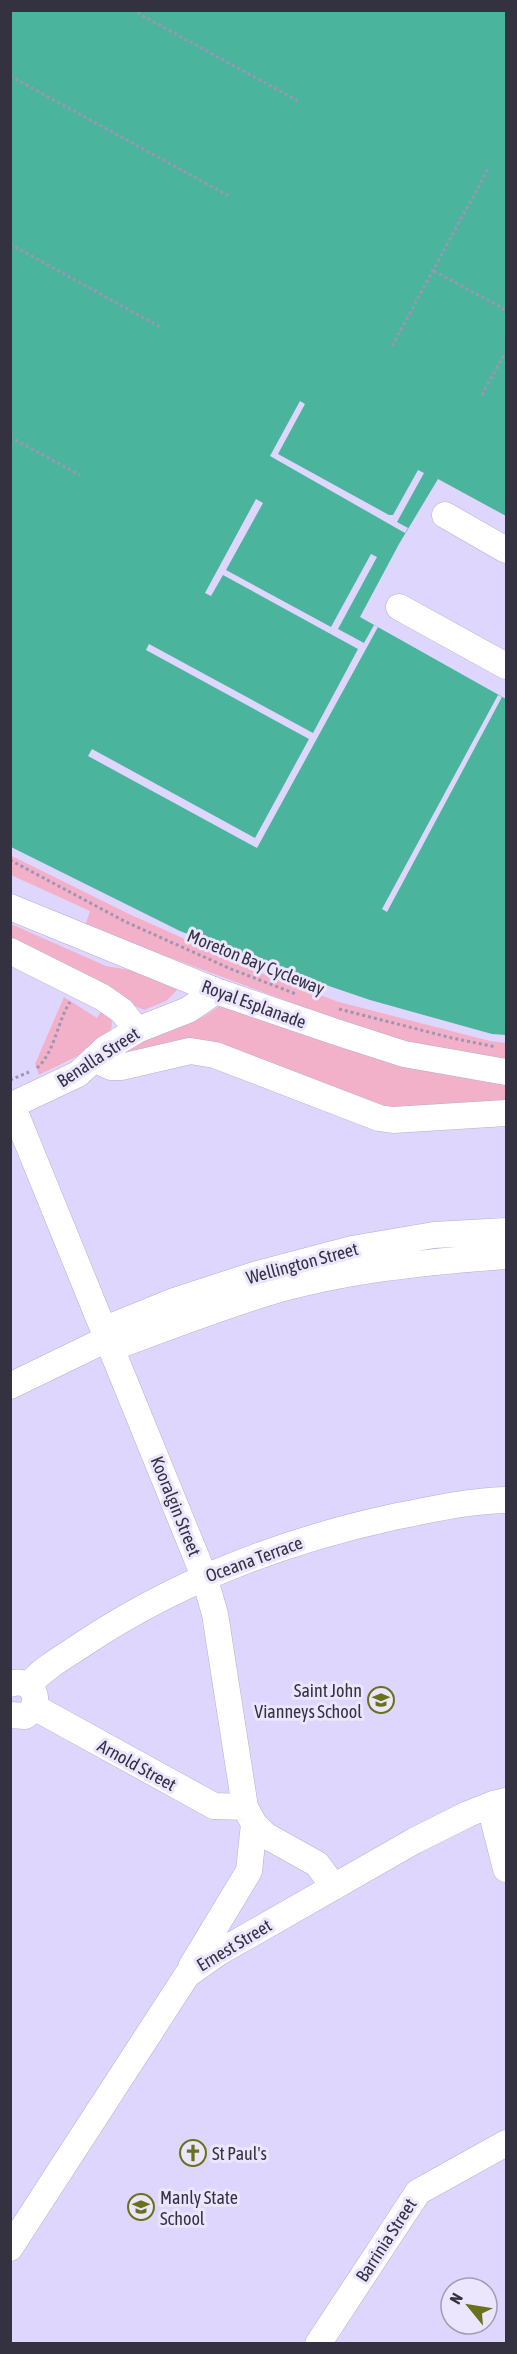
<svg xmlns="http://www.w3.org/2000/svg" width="517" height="2354" font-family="'Asap Condensed',sans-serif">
	<rect width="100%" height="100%" fill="#dfd6fd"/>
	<path fill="#f2b1c9" d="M 10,855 L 129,914 L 268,976 L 339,1002 L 490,1041 L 506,1043 L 506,1059 L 441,1050 L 362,1029 L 85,926 L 90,911 L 11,875 Z
		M 11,924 L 106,966 L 135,971 L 178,989 L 166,1001 L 144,1010 L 52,968 L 11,945 Z
		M 64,997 L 97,1018 L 103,1008 L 111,1016 C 112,1022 113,1029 108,1034 C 94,1050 59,1065 39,1075 L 35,1064 Z
		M 224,1003 L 339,1039 L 427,1071 L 506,1084 L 506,1104 L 389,1111 L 202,1045 L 132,1054 L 124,1052 L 126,1045 L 203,1017 Z"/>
	<path fill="#4bb49c" d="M 10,11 L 506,11 L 506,516 L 438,479 L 399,544 L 360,617 L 506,699 L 506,1035 L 492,1034 L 370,1000 L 279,969 L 180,931 L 11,847 Z"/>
	<path fill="#dfd6fd" d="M 300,401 L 305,404 L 278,454 L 389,515 L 393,515 L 418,470 L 424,473 L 397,522 L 408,528 L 405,533 L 270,456 Z
		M 256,499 L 263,503 L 226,570 L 331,627 L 371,554 L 377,557 L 338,629 L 364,643 L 374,625 L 378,627 L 257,848 L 88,756 L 92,749 L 255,838 L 309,739 L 146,650 L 149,644 L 313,733 L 358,649 L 223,575 L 211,596 L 205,593 Z
		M 498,695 L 502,697 L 387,912 L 382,909 Z"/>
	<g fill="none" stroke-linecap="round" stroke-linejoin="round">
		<defs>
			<path id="minor" d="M 445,515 L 506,550
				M 399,607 L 506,666
				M 10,907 L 216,991 L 336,1032 L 404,1054 L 506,1072
				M 10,951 L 102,997 L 122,1011 L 137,1030
				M 94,1059 L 111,1067 L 121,1067 L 190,1051 L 215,1055 L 379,1118 L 393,1120 L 506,1113
				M 12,1105 L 204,1576 L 215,1614 L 245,1807 L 254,1824 L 265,1835 L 317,1864 L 334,1887
				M 10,1106 L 78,1074 L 105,1049 L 137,1030 L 188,1010 L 216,991
				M 105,1329 L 174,1301 L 254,1275 L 352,1249 L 434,1235 L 506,1231
				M 112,1348 C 162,1329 212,1310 263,1294 C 342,1270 425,1262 506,1256
				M 10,1386 L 109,1338
				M 10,1684 C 33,1676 45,1703 25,1716 L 10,1715
				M 29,1685 C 43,1668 64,1657 83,1644 C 176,1582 281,1542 389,1518 C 428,1510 467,1501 506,1500
				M 34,1707 L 214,1806 L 245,1807
				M 493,1804 L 494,1822 L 506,1869
				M 191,1967 L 249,1871 L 254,1824
				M 10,2248 L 187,1975 L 218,1953 L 414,1841 L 468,1814 L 493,1804 L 506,1801
				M 318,2344 L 418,2192 L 506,2143"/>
		</defs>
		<use href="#minor" stroke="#b5add2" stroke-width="27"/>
		<path stroke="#9c95b3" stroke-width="3" stroke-dasharray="3 3" stroke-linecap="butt" d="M 132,10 L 300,102
			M 10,76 L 229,196
			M 10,244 L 162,328
			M 434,271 L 506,310
			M 392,346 L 488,169
			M 482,395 L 506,351
			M 10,437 L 80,475
			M 10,860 L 126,922 L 231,969 L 296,994
			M 339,1009 L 452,1038 L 496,1047
			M 37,1068 C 55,1052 57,1022 70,1002
			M 10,1080 L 29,1072"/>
		<use href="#minor" stroke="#fff" stroke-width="26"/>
	</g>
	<defs>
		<symbol id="school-ring" viewBox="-11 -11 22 22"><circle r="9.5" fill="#ebe6fd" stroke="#69711a" stroke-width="1.5"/><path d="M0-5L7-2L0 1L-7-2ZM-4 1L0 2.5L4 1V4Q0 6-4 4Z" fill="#69711a"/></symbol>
		<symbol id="church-ring" viewBox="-11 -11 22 22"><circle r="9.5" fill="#ebe6fd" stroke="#69711a" stroke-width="1.5"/><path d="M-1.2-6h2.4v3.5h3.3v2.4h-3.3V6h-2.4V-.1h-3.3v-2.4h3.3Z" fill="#69711a"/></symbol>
	</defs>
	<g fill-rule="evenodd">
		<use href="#school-ring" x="366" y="1685" width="30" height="30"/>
		<use href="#church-ring" x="178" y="2138" width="30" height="30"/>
		<use href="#school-ring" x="126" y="2192" width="30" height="30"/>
	</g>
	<g text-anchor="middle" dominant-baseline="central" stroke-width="6" stroke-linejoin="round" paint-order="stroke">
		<g font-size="18" fill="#343140" stroke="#ebe6fd">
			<text transform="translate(256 962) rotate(22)">Moreton Bay Cycleway</text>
			<text transform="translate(254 1004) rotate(20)">Royal Esplanade</text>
			<text transform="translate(98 1057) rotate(-33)">Benalla Street</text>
			<text transform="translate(302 1263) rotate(-15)">Wellington Street</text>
			<text transform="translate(176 1506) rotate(68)">Kooralgin Street</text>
			<text transform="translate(254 1559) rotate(-20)">Oceana Terrace</text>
			<text transform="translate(137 1765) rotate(29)">Arnold Street</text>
			<text transform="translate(234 1945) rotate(-31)">Ernest Street</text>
			<text transform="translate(386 2240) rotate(-57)">Barrinia Street</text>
		</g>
		<g font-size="18" fill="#343140" stroke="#ebe6fd" text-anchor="start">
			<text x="362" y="1690" text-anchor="end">Saint John<tspan x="362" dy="21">Vianneys School</tspan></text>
			<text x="212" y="2153">St Paul's</text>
			<text x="160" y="2197">Manly State<tspan x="160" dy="21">School</tspan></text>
		</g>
	</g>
	<rect width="517" height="2354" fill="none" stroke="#343140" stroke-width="24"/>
	<g transform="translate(469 2306) rotate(300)"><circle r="28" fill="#ebe6fd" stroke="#a29eb1" stroke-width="1.5"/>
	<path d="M0-4.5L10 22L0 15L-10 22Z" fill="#69711a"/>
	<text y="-9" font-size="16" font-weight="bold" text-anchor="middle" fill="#343140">N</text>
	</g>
</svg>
